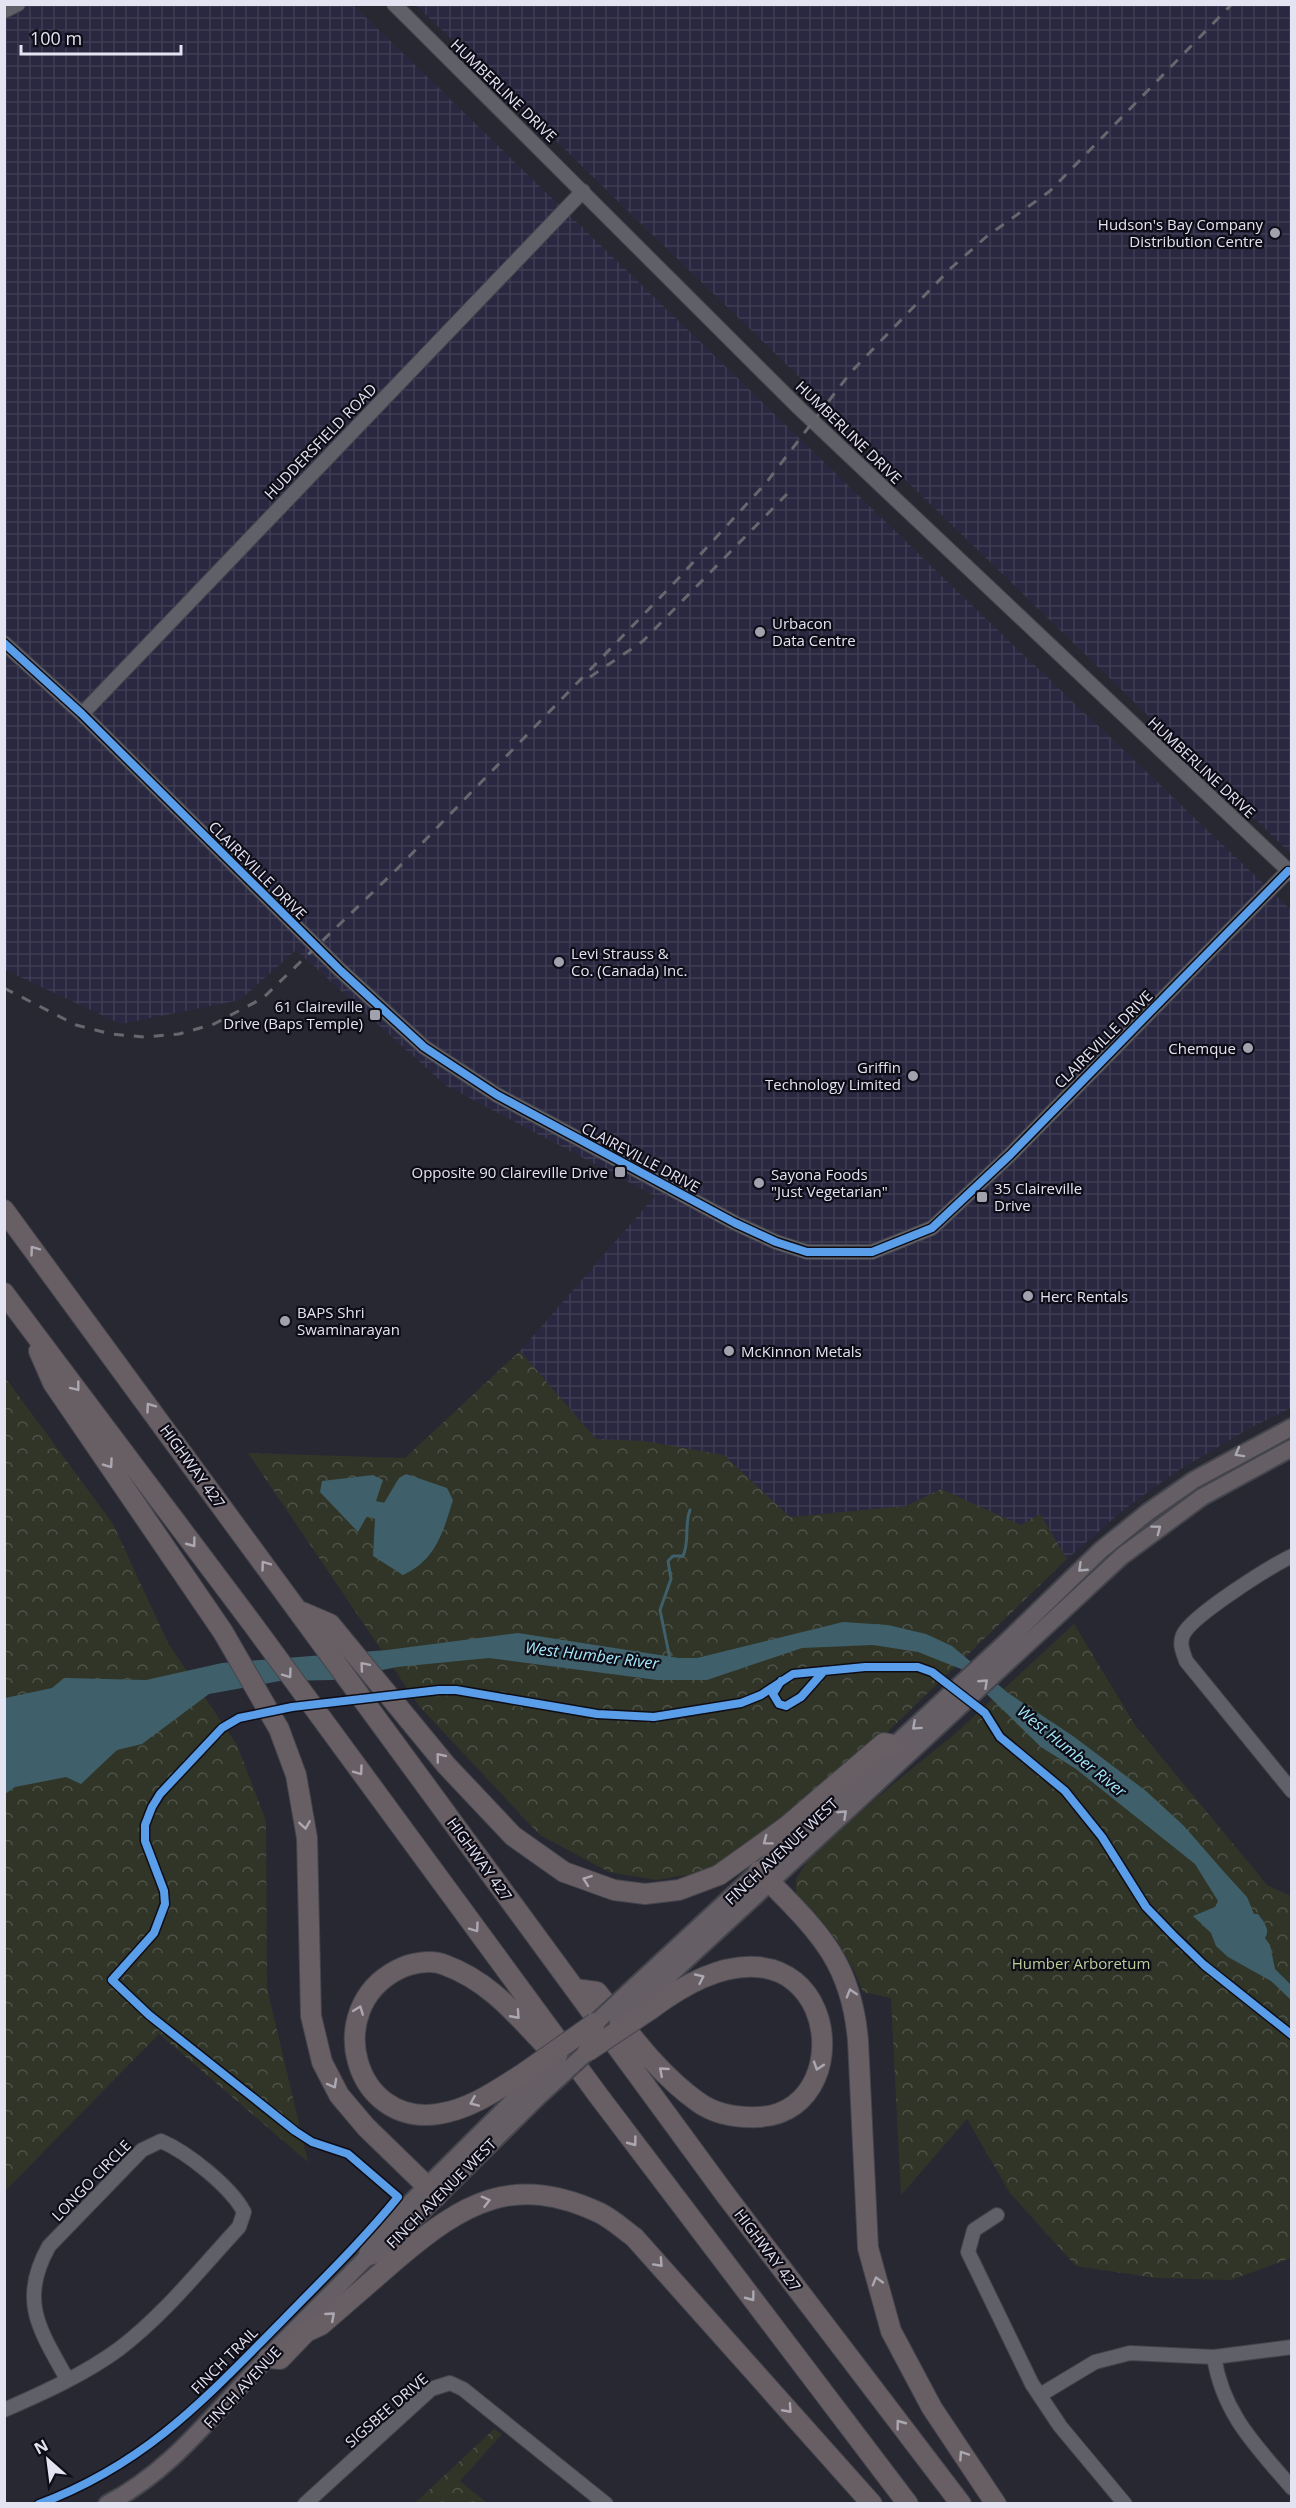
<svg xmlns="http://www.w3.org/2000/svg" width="1296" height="2508" font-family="'Open Sans',sans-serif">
	<defs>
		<pattern id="industrial-grid" width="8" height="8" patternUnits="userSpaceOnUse" patternTransform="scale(1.5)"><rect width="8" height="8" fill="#292840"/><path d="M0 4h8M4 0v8" fill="none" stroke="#3e3d53"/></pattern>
		<pattern id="park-crowns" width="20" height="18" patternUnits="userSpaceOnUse" patternTransform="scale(1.5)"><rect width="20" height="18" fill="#303528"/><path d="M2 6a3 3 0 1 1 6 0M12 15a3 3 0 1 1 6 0" fill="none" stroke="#4e5248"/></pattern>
	</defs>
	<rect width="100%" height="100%" fill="#282832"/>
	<path fill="url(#industrial-grid)" d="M 5,5 L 353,5 L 961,595 L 1291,910 L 1291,1408 L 1250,1428 L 1174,1473 L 1123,1510 L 1067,1559 L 1040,1514 L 1021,1525 L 941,1489 L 906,1506 L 790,1517 L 724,1455 L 596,1439 L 520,1351 L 655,1196 L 445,1085 L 296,950 L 240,1000 L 121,1024 L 5,970 Z
		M 416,5 L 1291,5 L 1291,854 Z"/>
	<path fill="url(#park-crowns)" d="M 520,1351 L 596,1439 L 644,1441 L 724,1455 L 790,1517 L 906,1506 L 941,1489 L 1021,1525 L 1040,1514 L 1067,1559 L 852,1766 L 782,1822 L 704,1872 L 656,1880 L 609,1872 L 540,1835 L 420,1707 L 248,1453 L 405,1458 Z
		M 4,1376 L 113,1524 L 168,1643 L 237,1745 L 266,1821 L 267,1988 L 308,2162 L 159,2034 L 5,2191 Z
		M 1074,1624 L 1135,1725 L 1267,1885 L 1291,1896 L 1291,2258 L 1231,2280 L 1156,2278 L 1076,2266 L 1010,2193 L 967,2119 L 901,2195 L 891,1998 L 863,1992 C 849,1955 828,1923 796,1899 L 796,1879 L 808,1860 L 875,1799 L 956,1733 Z
		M 494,2429 L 502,2434 L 460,2481 L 487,2503 L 415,2503 Z"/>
	<path fill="#3f606a" d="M 406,1474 L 447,1488 L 453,1500 C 443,1532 436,1560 403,1575 L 373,1556 L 375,1519 L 367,1516 L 358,1532 L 320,1492 L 322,1481 L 373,1475 L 383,1480 L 376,1501 L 384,1503 L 399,1478 Z
		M 843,1622 L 888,1625 L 926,1634 L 952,1646 L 1008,1693 L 1073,1736 L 1146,1791 L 1184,1826 L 1225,1873 L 1247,1897 L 1254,1914 L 1258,1914 C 1263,1921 1271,1929 1265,1938 L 1270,1945 L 1275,1969 L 1291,1985 L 1291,2000 L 1271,1981 L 1228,1957 L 1216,1946 L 1211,1933 L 1193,1916 L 1215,1907 L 1218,1901 L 1195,1864 L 1076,1769 L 1041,1747 L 961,1669 L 918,1652 L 873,1645 L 802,1648 L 707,1680 L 657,1680 L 489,1658 L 397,1667 L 333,1680 L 280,1681 L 209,1694 L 142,1744 L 117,1750 L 81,1784 L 66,1777 L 15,1787 L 5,1794 L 5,1698 L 52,1688 L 64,1678 L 146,1680 L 222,1663 L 387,1650 L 518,1633 L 679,1658 L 697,1658 Z"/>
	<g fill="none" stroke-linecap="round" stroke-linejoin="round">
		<path stroke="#3f606a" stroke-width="3" d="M 670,1659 L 660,1610 L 671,1579 L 668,1561 L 673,1556 L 683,1556 C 690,1541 684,1525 690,1510"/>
		<defs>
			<path id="minor" d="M 394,4 L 799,408 L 1292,874
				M 4,11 L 18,4
				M 4,643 L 82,714 L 341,971 L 424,1047 L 497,1095 L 735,1223 L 776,1242 L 807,1252 L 872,1252 L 932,1228 L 1010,1155 L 1288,871
				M 82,714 L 583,191
				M 1292,1556 C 1271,1566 1191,1616 1183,1635 C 1179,1644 1183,1652 1186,1661 L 1292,1791
				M 997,2215 L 974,2230 L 968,2252 L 1032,2384 L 1060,2426 L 1125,2504
				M 1214,2357 C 1223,2414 1256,2446 1292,2488
				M 1040,2395 L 1095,2362 L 1130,2353 L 1214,2357 L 1292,2347
				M 4,2410 C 43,2393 85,2374 119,2349 C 164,2315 201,2268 239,2227 L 244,2212 C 231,2187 187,2152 161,2141 L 142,2150 L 49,2246 C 18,2301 40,2330 67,2379
				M 305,2504 L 431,2389 L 450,2383 L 463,2389 L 606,2504"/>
			<path id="major" d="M 635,1986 L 1006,1642 L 1101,1550 L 1148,1512 L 1194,1480 L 1292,1427
				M 644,1999 L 1122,1556 L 1202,1497 L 1292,1448
				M 366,2258 L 379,2254 L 540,2095
				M 107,2504 C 167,2473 205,2424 250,2376 C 288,2336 328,2297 366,2258 L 370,2244 L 388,2225 L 531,2083"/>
			<path id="highway" d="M 4,1210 L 725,2194 L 961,2504
				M 4,1293 L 254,1626 L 598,2095 L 908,2504
				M 39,1351 L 53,1383 L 223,1632 L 279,1729 L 296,1775 L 307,1838 L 311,2016 L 322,2062 L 339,2095 L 366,2127 L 437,2196
				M 302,1612 L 330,1624 L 446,1765 L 513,1836 L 564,1872 L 614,1890 L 645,1894 L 679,1890 L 719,1875 L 786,1827 L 884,1743 L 894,1745
				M 759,1871 C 814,1928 851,1957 858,2041 L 868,2248 L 891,2331 L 932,2408 L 996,2504
				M 575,1989 L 597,1992 C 628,2031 657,2073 698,2102 C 716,2115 737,2118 759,2117 C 872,2111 832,1872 651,2009
				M 524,2073 C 497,2090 471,2109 438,2114 C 354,2127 322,2009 397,1970 C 410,1963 431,1959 445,1965 C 497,1984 524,2026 563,2063
				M 268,2358 L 280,2359 L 306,2332 L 321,2325 C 346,2303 372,2281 397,2259 C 463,2203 514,2172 600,2213 C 612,2219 623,2229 634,2237 L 872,2504"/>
		</defs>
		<use href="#minor" stroke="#44444d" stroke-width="16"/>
		<use href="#major" stroke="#44444d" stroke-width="20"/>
		<use href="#highway" stroke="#44444d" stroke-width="22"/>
		<use href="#minor" stroke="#606068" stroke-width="14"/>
		<use href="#major" stroke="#655f65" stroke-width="16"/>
		<use href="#highway" stroke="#685f64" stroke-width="20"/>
		<path stroke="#67676e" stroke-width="3" stroke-dasharray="10 10" stroke-linecap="butt" d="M 590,677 L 643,641 L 787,494
			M 4,988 L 76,1025 L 111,1034 L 145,1037 L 179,1034 L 214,1024 L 263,998 L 398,868 L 676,581 L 766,483 L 851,372 L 951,268 L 986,237 L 1050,191 L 1232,4"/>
		<defs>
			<path id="major-bridge" d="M 618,2023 L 644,1999
				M 587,2031 L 635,1986
				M 531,2083 L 559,2056
				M 540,2095 L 597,2043"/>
			<path id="highway-bridge" d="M 588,2051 L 651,2009
				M 524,2073 L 595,2023"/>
		</defs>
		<use href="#major-bridge" stroke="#44444d" stroke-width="20" stroke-linecap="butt"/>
		<use href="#highway-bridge" stroke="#44444d" stroke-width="22" stroke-linecap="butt"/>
		<use href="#major-bridge" stroke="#655f65" stroke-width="16"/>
		<use href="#highway-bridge" stroke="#685f64" stroke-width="20"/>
		<defs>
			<path id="cycleway" d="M 4,643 L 82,714 L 341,971 L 424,1047 L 497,1095 L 735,1223 L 776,1242 L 807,1252 L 872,1252 L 932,1228 L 1010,1155 L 1288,871
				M 781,1681 L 773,1694 L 779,1704 L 786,1706 L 801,1697 L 824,1671
				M 39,2504 C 146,2464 205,2399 283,2320 C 322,2280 363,2240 398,2197 L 348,2154 L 312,2142 L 295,2131 L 149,2015 L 112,1980 L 154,1933 L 165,1904 L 164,1891 L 145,1841 L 145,1825 L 152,1807 L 160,1794 L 222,1728 L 239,1718 L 292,1707 L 439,1690 L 456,1690 L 597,1714 L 654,1717 L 741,1703 L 761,1695 L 793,1674 L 865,1667 L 918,1667 L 932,1672 L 985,1713 L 1000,1737 L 1065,1791 L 1102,1837 L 1146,1907 L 1173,1935 L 1204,1965 L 1292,2035"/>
		</defs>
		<use href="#cycleway" stroke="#0e0d17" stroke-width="11"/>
		<use href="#cycleway" stroke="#5a9eea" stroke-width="8"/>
	</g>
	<defs><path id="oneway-chevron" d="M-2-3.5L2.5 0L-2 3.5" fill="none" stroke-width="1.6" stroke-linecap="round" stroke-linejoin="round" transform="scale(1.5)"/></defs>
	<g stroke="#aca8b2">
		<use href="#oneway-chevron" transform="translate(34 1250) rotate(-126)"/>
		<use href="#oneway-chevron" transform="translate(76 1387) rotate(52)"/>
		<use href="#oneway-chevron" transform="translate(150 1407) rotate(-126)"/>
		<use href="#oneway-chevron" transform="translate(109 1464) rotate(55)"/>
		<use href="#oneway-chevron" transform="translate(192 1543) rotate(53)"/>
		<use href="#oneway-chevron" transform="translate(265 1565) rotate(-126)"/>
		<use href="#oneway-chevron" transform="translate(364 1666) rotate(-130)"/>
		<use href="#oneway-chevron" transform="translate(288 1674) rotate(54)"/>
		<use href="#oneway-chevron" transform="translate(440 1757) rotate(-129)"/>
		<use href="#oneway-chevron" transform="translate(359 1771) rotate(54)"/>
		<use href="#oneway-chevron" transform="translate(305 1825) rotate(81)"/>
		<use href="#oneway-chevron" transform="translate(767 1841) rotate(143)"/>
		<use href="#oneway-chevron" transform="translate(587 1880) rotate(-160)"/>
		<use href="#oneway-chevron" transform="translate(475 1928) rotate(54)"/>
		<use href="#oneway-chevron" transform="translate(700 1978) rotate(-25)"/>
		<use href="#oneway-chevron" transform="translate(851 1993) rotate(-107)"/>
		<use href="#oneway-chevron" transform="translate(359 2010) rotate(-69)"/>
		<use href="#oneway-chevron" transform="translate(516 2015) rotate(48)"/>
		<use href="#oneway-chevron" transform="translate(818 2066) rotate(108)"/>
		<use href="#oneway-chevron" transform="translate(663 2071) rotate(-139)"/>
		<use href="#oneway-chevron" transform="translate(333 2084) rotate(61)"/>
		<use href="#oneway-chevron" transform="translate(474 2102) rotate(157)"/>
		<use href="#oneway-chevron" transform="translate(633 2142) rotate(53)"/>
		<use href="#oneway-chevron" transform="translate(486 2201) rotate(-15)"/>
		<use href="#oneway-chevron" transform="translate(659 2263) rotate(47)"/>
		<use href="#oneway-chevron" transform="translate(877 2281) rotate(-106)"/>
		<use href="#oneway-chevron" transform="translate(751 2297) rotate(53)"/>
		<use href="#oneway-chevron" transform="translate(331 2316) rotate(-41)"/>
		<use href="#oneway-chevron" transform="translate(788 2409) rotate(48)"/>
		<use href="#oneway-chevron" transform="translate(900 2424) rotate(-127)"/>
		<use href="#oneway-chevron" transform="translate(963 2455) rotate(-124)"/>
	</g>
	<g stroke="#aaa8b2">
		<use href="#oneway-chevron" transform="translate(1239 1453) rotate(151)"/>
		<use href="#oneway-chevron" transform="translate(1157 1529) rotate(-37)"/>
		<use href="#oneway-chevron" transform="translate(1082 1568) rotate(137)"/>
		<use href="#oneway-chevron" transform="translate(984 1683) rotate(-43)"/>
		<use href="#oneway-chevron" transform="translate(916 1726) rotate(138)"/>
		<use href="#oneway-chevron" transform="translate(843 1814) rotate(-43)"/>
	</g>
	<g fill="#a2a2ae" stroke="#0e0d17" stroke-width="2">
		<circle cx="1275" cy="233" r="6"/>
		<circle cx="760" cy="632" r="6"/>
		<circle cx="559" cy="962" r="6"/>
		<rect x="369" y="1009" width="12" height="12" rx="3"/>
		<circle cx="1248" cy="1048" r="6"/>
		<circle cx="913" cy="1076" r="6"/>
		<rect x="614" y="1166" width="12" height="12" rx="3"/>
		<circle cx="759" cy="1183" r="6"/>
		<rect x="976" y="1191" width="12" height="12" rx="3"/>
		<circle cx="1028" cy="1296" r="6"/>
		<circle cx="285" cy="1321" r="6"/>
		<circle cx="729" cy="1351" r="6"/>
	</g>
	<g text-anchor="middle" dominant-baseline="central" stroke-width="4.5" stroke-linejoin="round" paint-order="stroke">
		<g font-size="15" fill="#e3e3f1" stroke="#0e0d17">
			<text transform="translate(504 90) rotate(44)">HUMBERLINE DRIVE</text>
			<text transform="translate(849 432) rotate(44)">HUMBERLINE DRIVE</text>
			<text transform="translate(320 441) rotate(-46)">HUDDERSFIELD ROAD</text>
			<text transform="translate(1202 767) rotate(43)">HUMBERLINE DRIVE</text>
			<text transform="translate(258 870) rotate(45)">CLAIREVILLE DRIVE</text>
			<text transform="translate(1103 1039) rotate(-45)">CLAIREVILLE DRIVE</text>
			<text transform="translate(641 1157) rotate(28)">CLAIREVILLE DRIVE</text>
			<text transform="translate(193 1466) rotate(54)">HIGHWAY 427</text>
			<text transform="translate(781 1851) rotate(-43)">FINCH AVENUE WEST</text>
			<text transform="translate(480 1859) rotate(54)">HIGHWAY 427</text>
			<text transform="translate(91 2180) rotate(-46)">LONGO CIRCLE</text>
			<text transform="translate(441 2193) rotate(-45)">FINCH AVENUE WEST</text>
			<text transform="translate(768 2250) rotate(53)">HIGHWAY 427</text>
			<text transform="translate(224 2360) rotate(-45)">FINCH TRAIL</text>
			<text transform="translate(242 2387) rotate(-47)">FINCH AVENUE</text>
			<text transform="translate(386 2410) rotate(-41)">SIGSBEE DRIVE</text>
		</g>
		<g font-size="15" fill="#e3e3f1" stroke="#0e0d17" text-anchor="start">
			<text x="1263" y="224" text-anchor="end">Hudson's Bay Company<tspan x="1263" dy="17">Distribution Centre</tspan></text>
			<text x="772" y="623">Urbacon<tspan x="772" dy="17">Data Centre</tspan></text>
			<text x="571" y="953">Levi Strauss &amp;<tspan x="571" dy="17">Co. (Canada) Inc.</tspan></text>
			<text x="363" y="1006" text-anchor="end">61 Claireville<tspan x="363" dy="17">Drive (Baps Temple)</tspan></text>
			<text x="1236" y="1048" text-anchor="end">Chemque</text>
			<text x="901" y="1067" text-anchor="end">Griffin<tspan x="901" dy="17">Technology Limited</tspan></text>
			<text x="608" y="1172" text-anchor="end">Opposite 90 Claireville Drive</text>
			<text x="771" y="1174">Sayona Foods<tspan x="771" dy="17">"Just Vegetarian"</tspan></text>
			<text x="994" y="1188">35 Claireville<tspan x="994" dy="17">Drive</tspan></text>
			<text x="1040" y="1296">Herc Rentals</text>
			<text x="297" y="1312">BAPS Shri<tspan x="297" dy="17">Swaminarayan</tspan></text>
			<text x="741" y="1351">McKinnon Metals</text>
		</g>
		<g font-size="15" fill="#bbcd98" stroke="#0e0d17">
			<text x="1081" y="1963">Humber Arboretum</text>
		</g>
		<g font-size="16" font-style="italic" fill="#a2e8fa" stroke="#0e0d17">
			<text transform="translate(592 1655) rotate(7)">West Humber River</text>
			<text transform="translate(1072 1751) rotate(39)">West Humber River</text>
		</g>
	</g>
	<rect width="1296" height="2508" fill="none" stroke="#e3e3f1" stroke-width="12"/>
	<g transform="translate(48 2460) rotate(332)" stroke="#0e0d17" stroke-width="4.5" paint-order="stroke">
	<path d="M0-4.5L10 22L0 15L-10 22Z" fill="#e3e3f1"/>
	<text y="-9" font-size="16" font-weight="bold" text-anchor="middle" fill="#e3e3f1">N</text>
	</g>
	<path d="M21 45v9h160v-9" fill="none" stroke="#e3e3f1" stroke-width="3"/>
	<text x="30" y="45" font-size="18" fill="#e3e3f1" stroke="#0e0d17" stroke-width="4.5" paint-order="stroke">100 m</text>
</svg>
